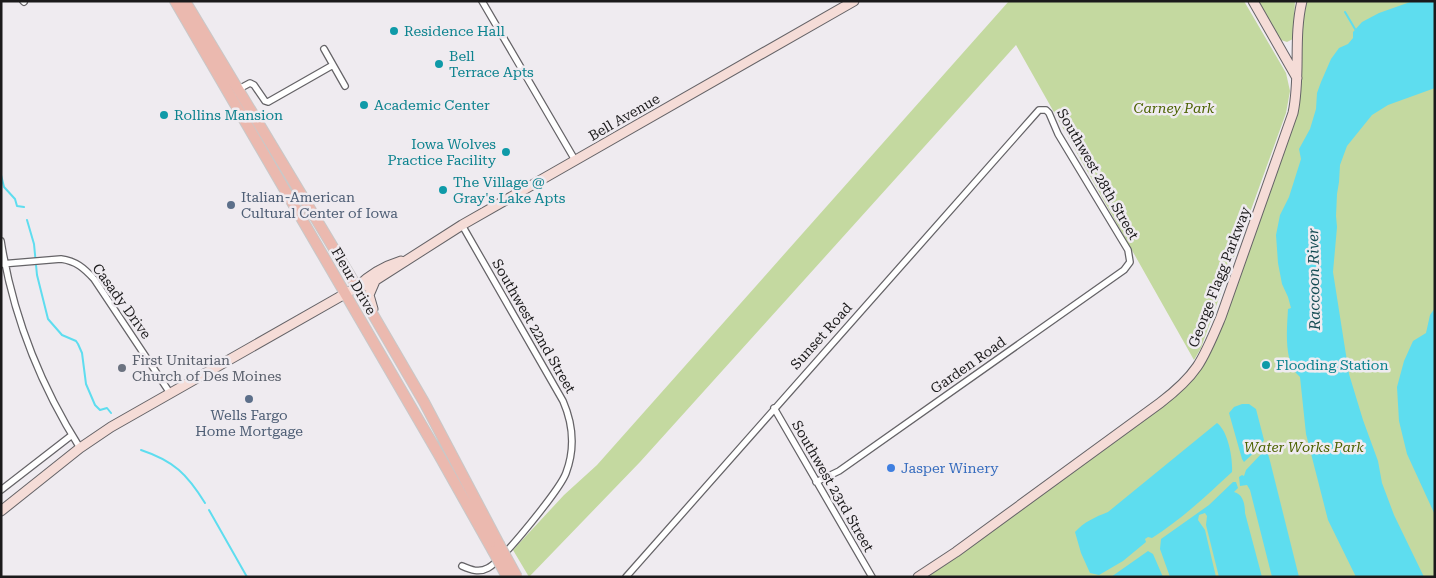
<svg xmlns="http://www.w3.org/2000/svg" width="1436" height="578" font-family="'Roboto Serif',serif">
	<rect width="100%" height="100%" fill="#efebf0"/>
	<path fill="#c4d9a0" d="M 1009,1 L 1244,1 L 1286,73 L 1290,91 L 1286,113 L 1201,348 L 1194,360 L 1016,45 L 640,462 L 529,577 L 513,550 L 564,495 L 597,465 Z
		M 1258,1 L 1295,1 L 1293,39 L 1287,42 L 1281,40 Z
		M 1306,1 L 1435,1 L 1435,577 L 928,577 L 1181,391 C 1200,373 1211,351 1221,327 L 1291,131 L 1301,14 Z"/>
	<path fill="#5eddef" d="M 1413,1 L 1435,1 L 1435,88 L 1388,105 L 1372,115 L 1347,146 L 1340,165 L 1339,182 L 1337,194 L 1336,216 L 1337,227 L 1333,272 L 1349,374 L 1363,420 L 1378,461 L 1382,483 L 1394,515 L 1424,577 L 1356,577 L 1328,520 L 1306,434 L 1300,377 C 1283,363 1287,329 1288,309 L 1291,308 L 1288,297 L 1282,284 L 1278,263 L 1276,235 L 1280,215 L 1289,197 L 1301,159 L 1299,149 L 1310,129 L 1316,109 L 1317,93 L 1321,82 L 1331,59 L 1339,48 L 1348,44 L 1353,38 L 1353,32 L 1362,22 L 1379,13 Z
		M 1435,308 L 1435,515 L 1407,454 L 1399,421 L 1397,387 L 1404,361 L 1413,341 L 1426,333 L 1430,315 Z
		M 1242,404 L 1249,404 L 1256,409 L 1264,440 L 1258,449 L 1244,462 L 1242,459 L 1229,413 L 1234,407 Z
		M 1217,423 C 1228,431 1233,458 1232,472 C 1207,495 1182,519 1152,538 L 1148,537 L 1145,539 L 1146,542 L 1123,561 L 1099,575 L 1090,573 L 1081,553 L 1075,532 C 1084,522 1095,517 1108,512 Z
		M 1262,453 L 1268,454 L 1270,461 L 1299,577 L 1272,577 L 1250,490 L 1247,485 L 1240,486 L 1239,477 L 1242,475 L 1244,476 L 1246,470 Z
		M 1233,482 L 1236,482 L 1238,488 L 1234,492 C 1243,494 1245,504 1245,513 L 1262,577 L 1219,577 L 1206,525 L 1207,516 L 1205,513 L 1199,515 L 1198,520 L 1205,530 L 1216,577 L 1170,577 L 1160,549 L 1161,539 L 1209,505 Z
		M 1148,551 L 1153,554 L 1163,577 L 1111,577 Z"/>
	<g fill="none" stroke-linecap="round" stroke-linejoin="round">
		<path stroke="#5eddef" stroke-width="2" d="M 1345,12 L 1355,29
			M 1,175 L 4,187 L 15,199 L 17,206 L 24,207
			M 27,220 L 34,244 L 37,275 L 48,319 L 62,335 L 76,341 L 78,344 L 82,353 L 86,384 L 95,405 L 100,410 L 107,408 L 111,413
			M 141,450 C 174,461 187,474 205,503
			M 209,510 L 247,577"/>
		<defs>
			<path id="street" d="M 23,1 L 24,2
				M 482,1 L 575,160
				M 324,49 L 345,86
				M 237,90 L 250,83 L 254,85 L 265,101 L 268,102 L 333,65
				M 1,241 C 13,317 39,383 80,448
				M 1,264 L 61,259 C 76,261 84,268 94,279 L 170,393
				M 774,408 L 872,577
				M 1,490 L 72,435
				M 462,566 C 471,570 479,573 488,568 C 503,560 560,489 566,473 C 575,449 573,424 563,401 L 462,225
				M 626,577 L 1039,110 L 1046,110 L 1049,113 L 1058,134 L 1128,250 L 1130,262 L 1124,270 L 839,471 L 816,482"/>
			<path id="secondary" d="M 1253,1 L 1297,78
				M 357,287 L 368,285 L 462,225 L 854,1
				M 373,309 L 369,295 L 375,281
				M 1,511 L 80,448 L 111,427 L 357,287 C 369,275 385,266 401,261
				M 918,577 L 956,552 L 1160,403 C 1198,374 1203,360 1221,317 L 1293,113 C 1301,76 1293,38 1302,1"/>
			<path id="primary" d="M 175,1 L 439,455 L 493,551
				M 185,1 L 357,287 L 424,402 L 499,544"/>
		</defs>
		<use href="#street" stroke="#656367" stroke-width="8"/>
		<use href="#secondary" stroke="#656367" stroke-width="11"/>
		<use href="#primary" stroke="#c8c8c8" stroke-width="12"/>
		<use href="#street" stroke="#fff" stroke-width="5.5"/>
		<use href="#secondary" stroke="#f5dcd7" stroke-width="9"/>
		<use href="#primary" stroke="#ebb9af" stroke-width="10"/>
		<defs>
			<path id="primary-bridge" d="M 499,544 L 517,577
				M 493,551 L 507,577"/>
		</defs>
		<use href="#primary-bridge" stroke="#c8c8c8" stroke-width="12" stroke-linecap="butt"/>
		<use href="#primary-bridge" stroke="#ebb9af" stroke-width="10"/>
	</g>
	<g fill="#0f9aa8" stroke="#efebf0" stroke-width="2">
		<circle cx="394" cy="31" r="5"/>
		<circle cx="439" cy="64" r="5"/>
		<circle cx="364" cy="105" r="5"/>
		<circle cx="164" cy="115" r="5"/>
		<circle cx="506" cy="152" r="5"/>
		<circle cx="443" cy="190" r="5"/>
		<circle cx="1266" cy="365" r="5"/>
	</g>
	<g fill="#5c6f8a" stroke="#efebf0" stroke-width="2">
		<circle cx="231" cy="205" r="5"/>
		<circle cx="249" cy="399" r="5"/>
	</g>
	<circle fill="#6b7280" stroke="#efebf0" stroke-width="2" cx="122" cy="368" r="5"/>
	<circle fill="#3f7fe0" stroke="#efebf0" stroke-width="2" cx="891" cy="468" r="5"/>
	<g text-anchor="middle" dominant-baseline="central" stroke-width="5" stroke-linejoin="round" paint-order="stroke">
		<g font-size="14" fill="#0d838f" stroke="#efebf0" text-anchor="start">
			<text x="404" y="31">Residence Hall</text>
			<text x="449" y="56">Bell<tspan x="449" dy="16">Terrace Apts</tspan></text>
			<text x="374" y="105">Academic Center</text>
			<text x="174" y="115">Rollins Mansion</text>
			<text x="496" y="144" text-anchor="end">Iowa Wolves<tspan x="496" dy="16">Practice Facility</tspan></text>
			<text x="453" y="182">The Village @<tspan x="453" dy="16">Gray's Lake Apts</tspan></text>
			<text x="1276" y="365">Flooding Station</text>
		</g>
		<g font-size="14" font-style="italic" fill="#4b6200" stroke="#efebf0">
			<text x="1174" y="108">Carney Park</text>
			<text x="1304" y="447">Water Works Park</text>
		</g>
		<g font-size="14" fill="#1b1a1b" stroke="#efebf0">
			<text transform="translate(624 117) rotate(-30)">Bell Avenue</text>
			<text transform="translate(1098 174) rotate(60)">Southwest 28th Street</text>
			<text transform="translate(1219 277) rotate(-69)">George Flagg Parkway</text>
			<text transform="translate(354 281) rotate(60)">Fleur Drive</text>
			<text transform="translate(122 301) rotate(54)">Casady Drive</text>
			<text transform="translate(534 326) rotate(60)">Southwest 22nd Street</text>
			<text transform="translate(821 336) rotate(-48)">Sunset Road</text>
			<text transform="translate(968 365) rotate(-35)">Garden Road</text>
			<text transform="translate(833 486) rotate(60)">Southwest 23rd Street</text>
		</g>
		<g font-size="14" fill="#4e5e75" stroke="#efebf0" text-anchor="start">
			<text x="241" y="197">Italian-American<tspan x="241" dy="16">Cultural Center of Iowa</tspan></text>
			<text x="249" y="415" text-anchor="middle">Wells Fargo<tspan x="249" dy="16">Home Mortgage</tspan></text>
		</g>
		<g font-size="14" fill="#5b616d" stroke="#efebf0" text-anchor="start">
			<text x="132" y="360">First Unitarian<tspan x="132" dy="16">Church of Des Moines</tspan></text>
		</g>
		<g font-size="14" fill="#366cbe" stroke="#efebf0" text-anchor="start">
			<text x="901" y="468">Jasper Winery</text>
		</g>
		<g font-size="15" font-style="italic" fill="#124a52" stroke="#efebf0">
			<text transform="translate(1314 279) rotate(-91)">Raccoon River</text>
		</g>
	</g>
	<rect width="1436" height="578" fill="none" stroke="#1b1a1b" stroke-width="5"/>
</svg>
